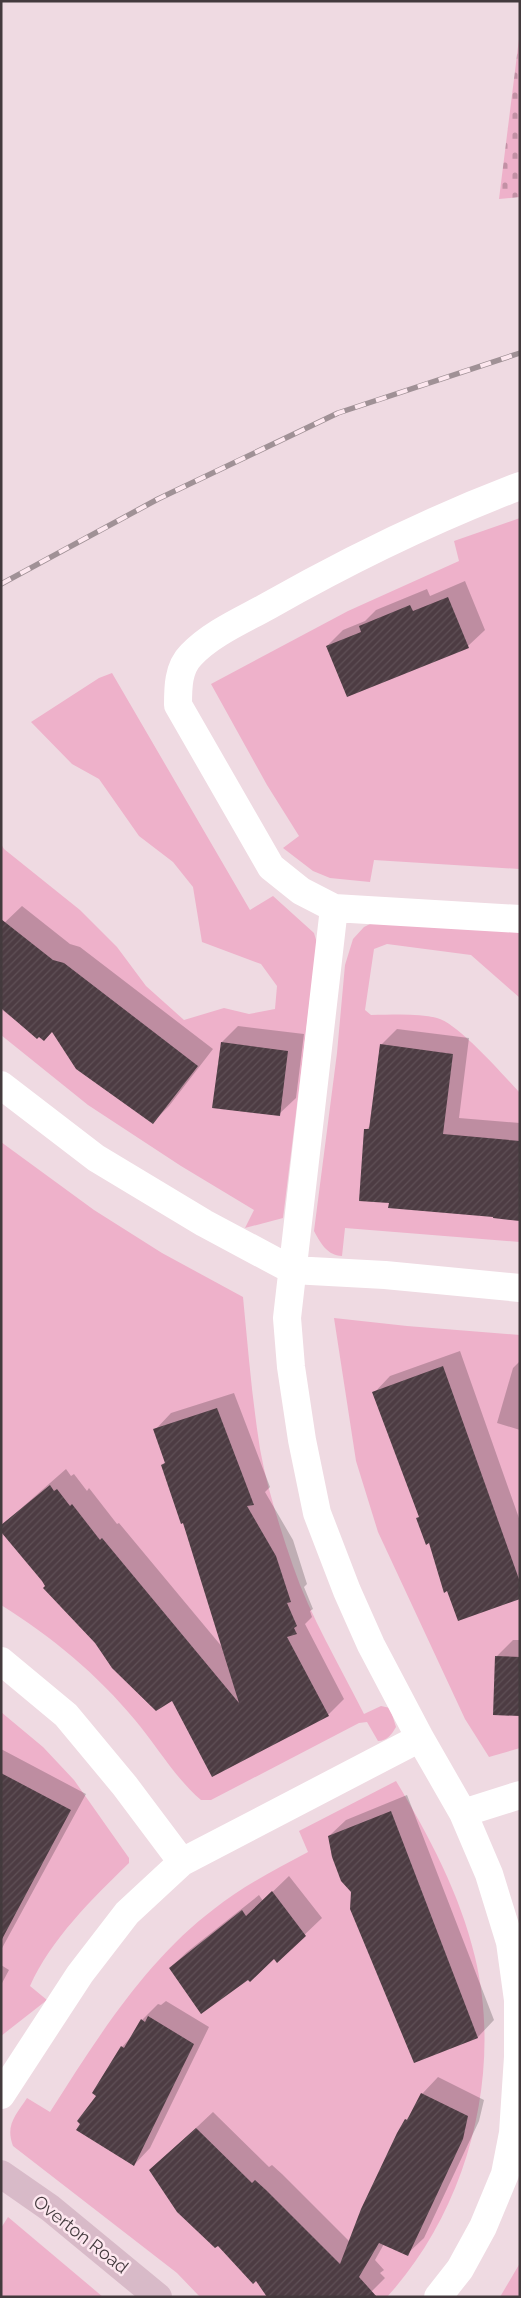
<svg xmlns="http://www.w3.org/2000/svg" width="521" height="2298" font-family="Raleway,sans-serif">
	<defs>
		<pattern id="cemetery-stones" width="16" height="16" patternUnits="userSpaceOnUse" patternTransform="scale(1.25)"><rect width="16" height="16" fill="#eeb1ca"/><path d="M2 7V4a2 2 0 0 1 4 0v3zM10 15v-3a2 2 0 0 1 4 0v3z" fill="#c291a5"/></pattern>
		<pattern id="building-hatch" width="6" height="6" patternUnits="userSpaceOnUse" patternTransform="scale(1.25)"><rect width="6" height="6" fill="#4d3c43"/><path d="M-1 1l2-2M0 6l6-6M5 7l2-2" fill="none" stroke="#5f5056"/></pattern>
	</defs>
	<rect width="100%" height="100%" fill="#efdae2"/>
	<path fill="#eeb1ca" d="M 520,518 L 520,869 L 374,860 L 370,882 L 330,878 L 313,871 L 283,848 L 299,836 L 267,785 L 211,684 L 348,611 L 459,561 L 454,541 Z
		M 112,673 L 250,910 L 273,896 L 314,933 L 317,943 L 283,1218 L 245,1228 L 254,1210 L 181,1166 L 88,1105 L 1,1035 L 1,844 L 4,849 L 80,910 L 117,947 L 146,986 L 184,1020 L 224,1008 L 249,1014 L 275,1009 L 277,986 L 261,964 L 202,942 L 193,887 L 173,862 L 139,836 L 99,779 L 72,764 L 31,722 L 99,678 Z
		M 374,922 L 520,929 L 520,998 L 471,955 L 387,944 L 374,949 L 365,1010 L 371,1015 C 392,1015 417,1013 437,1018 C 458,1023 504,1076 520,1093 L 520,1242 L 345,1228 L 342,1256 C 327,1255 321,1244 314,1231 L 337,1053 L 345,965 L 353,939 L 364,927 Z
		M 1,1142 L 94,1210 L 162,1253 L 243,1297 C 248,1348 252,1399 260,1449 C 267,1488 280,1528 293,1566 C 310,1616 340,1666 364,1714 L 381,1706 L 390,1708 L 396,1727 C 392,1734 387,1741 378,1741 L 367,1722 L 359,1723 L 211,1800 L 201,1800 C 175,1778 157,1746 135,1720 C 97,1674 52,1637 1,1605 Z
		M 334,1318 L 407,1326 L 520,1335 L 520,1748 L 489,1757 L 465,1719 L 378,1532 L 356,1461 Z
		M 1,1712 L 43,1747 L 74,1780 L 129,1858 L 129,1863 C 92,1899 51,1939 30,1986 L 47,2000 L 1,2036 Z
		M 396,1781 C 429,1836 460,1894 475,1957 C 503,2074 468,2208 387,2297 L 200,2297 L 177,2273 L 13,2146 C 5,2125 16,2115 27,2098 L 50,2112 C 96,2040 145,1961 214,1909 C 243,1886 276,1869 308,1852 L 299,1831 Z
		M 8,2217 L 103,2297 L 1,2297 L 1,2228 Z
		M 520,2263 L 520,2297 L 500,2297 Z"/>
	<path fill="url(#cemetery-stones)" d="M 520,31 L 520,197 L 499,199 Z"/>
	<path fill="#0003" d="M 465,581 L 485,630 L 468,646 L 327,646 L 343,630 L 365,621 L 376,610 L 427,589 L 430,596 Z
		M 22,906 L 70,944 L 80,947 L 213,1049 L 169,1106 L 153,1122 L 53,1031 L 37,1037 L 1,1009 L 1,926 Z
		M 238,1026 L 304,1034 L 296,1098 L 279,1114 L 222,1042 Z
		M 397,1029 L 469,1038 L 459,1118 L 520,1123 L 520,1219 L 390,1202 L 366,1130 L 371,1125 L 381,1045 Z
		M 460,1351 L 520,1521 L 520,1598 L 420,1516 L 374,1393 L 390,1376 Z
		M 520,1361 L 520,1430 L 497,1423 L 513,1368 Z
		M 234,1393 L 270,1487 L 265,1492 L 293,1540 L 307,1584 L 304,1587 L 313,1609 L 310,1611 L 312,1617 L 305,1624 L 344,1699 L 328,1715 L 173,1699 L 151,1706 L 112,1668 L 96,1643 L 47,1586 L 1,1526 L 66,1469 L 71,1476 L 74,1474 L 87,1491 L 89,1488 L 117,1524 L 119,1523 L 223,1648 L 184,1522 L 163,1465 L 166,1461 L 155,1430 L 171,1413 Z
		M 513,1640 L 520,1640 L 520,1715 L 496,1657 Z
		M 1,1749 L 86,1794 L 1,1950 Z
		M 407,1795 L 494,2020 L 478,2037 L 415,2062 L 353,1892 L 329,1836 L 346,1820 Z
		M 289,1876 L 322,1918 L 277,1961 L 274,1957 L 248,1978 L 170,1968 L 187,1952 L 259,1895 L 263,1901 Z
		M 1,1965 L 9,1970 L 1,1985 Z
		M 166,2001 L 209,2027 L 150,2148 L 134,2165 L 98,2095 L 94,2093 L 122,2047 L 132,2036 L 142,2020 L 158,2004 L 161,2005 Z
		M 438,2077 L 484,2100 L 479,2121 L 424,2238 L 407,2254 L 384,2244 L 375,2260 L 384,2270 L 380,2273 L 385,2278 L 366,2297 L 256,2279 L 151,2170 L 213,2112 L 269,2167 L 272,2165 L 282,2174 L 350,2242 L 406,2120 L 412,2114 L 422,2094 Z"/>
	<path fill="url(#building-hatch)" d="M 448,597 L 469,648 L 347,697 L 326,646 L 361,632 L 359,626 L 410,605 L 413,611 Z
		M 1,919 L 53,960 L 64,963 L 198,1066 L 153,1124 L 76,1069 L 52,1032 L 44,1041 L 39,1037 L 37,1039 L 1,1008 Z
		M 221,1042 L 288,1051 L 280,1116 L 212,1108 Z
		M 380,1044 L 453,1054 L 443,1134 L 520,1141 L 520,1221 L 493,1218 L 493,1217 L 388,1208 L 389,1203 L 359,1201 L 364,1129 L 369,1129 Z
		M 443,1366 L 520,1582 L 520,1599 L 458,1621 L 447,1591 L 444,1593 L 429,1543 L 426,1545 L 416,1518 L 419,1517 L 372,1392 Z
		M 217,1408 L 254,1505 L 247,1506 L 276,1556 L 291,1602 L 287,1603 L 297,1626 L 294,1628 L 297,1634 L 287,1637 L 329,1716 L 212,1777 L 172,1701 L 156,1711 L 112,1668 L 95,1643 L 43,1588 L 45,1586 L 42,1581 L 1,1532 L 1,1525 L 50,1485 L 54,1491 L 57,1489 L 70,1506 L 72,1504 L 100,1540 L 102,1538 L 239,1703 L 183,1523 L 181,1524 L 161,1465 L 165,1463 L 153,1429 Z
		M 495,1656 L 520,1657 L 520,1716 L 493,1715 Z
		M 1,1773 L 71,1810 L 1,1941 Z
		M 391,1811 L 478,2038 L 414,2063 L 350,1909 L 351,1892 L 341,1881 L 332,1857 L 328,1836 Z
		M 272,1891 L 306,1936 L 277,1963 L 274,1959 L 250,1982 L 248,1980 L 201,2014 L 169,1968 L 242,1910 L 246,1916 Z
		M 148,2016 L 194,2044 L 134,2166 L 76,2130 L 80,2124 L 77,2121 L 96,2096 L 92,2093 L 121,2046 L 124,2048 L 141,2019 L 145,2022 Z
		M 421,2093 L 468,2116 L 463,2139 L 408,2256 L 379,2243 L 359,2277 L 377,2297 L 267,2297 L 256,2281 L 253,2284 L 218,2246 L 215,2248 L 177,2212 L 149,2170 L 196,2128 L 252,2183 L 255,2180 L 266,2190 L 340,2264 L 361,2209 L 397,2133 L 405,2119 L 407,2120 Z"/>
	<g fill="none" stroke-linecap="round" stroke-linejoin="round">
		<path stroke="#fff" stroke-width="28" d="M 520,486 C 433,519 349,560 268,606 C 243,620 212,633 191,655 C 178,668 178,688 178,705 L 271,867 L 301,891 L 334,908 L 520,919
			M 334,908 L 287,1318 L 291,1367 L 302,1440 L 317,1513 L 347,1591 L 371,1645 L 420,1738 L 463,1813 L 489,1874 L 510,1942 L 518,2000 L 518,2057 L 513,2133 L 505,2174 L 483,2227 L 460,2269 L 438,2297
			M 1,1085 L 96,1158 L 204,1223 L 292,1270 L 385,1275 L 520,1288
			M 1,1661 L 66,1715 L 125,1786 L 182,1862
			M 463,1813 L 520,1795
			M 1,2095 L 80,1974 L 127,1913 L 182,1862 L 420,1738"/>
		<path stroke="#d8bac8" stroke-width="28" d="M 1,2174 L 50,2208 L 158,2297"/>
		<defs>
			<path id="rail" d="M 1,584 L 158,499 L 338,413 L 520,353"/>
		</defs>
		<use href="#rail" stroke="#a09196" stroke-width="5.5"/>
		<use href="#rail" stroke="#fde7ef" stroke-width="4" stroke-dasharray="11" stroke-linecap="butt"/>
	</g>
	<g text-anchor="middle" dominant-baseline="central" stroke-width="5" stroke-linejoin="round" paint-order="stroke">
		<g font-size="18" fill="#433a3d" stroke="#fde7ef">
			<text transform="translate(81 2234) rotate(38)">Overton Road</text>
		</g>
	</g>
	<rect width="521" height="2298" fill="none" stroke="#433a3d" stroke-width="5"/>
</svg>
